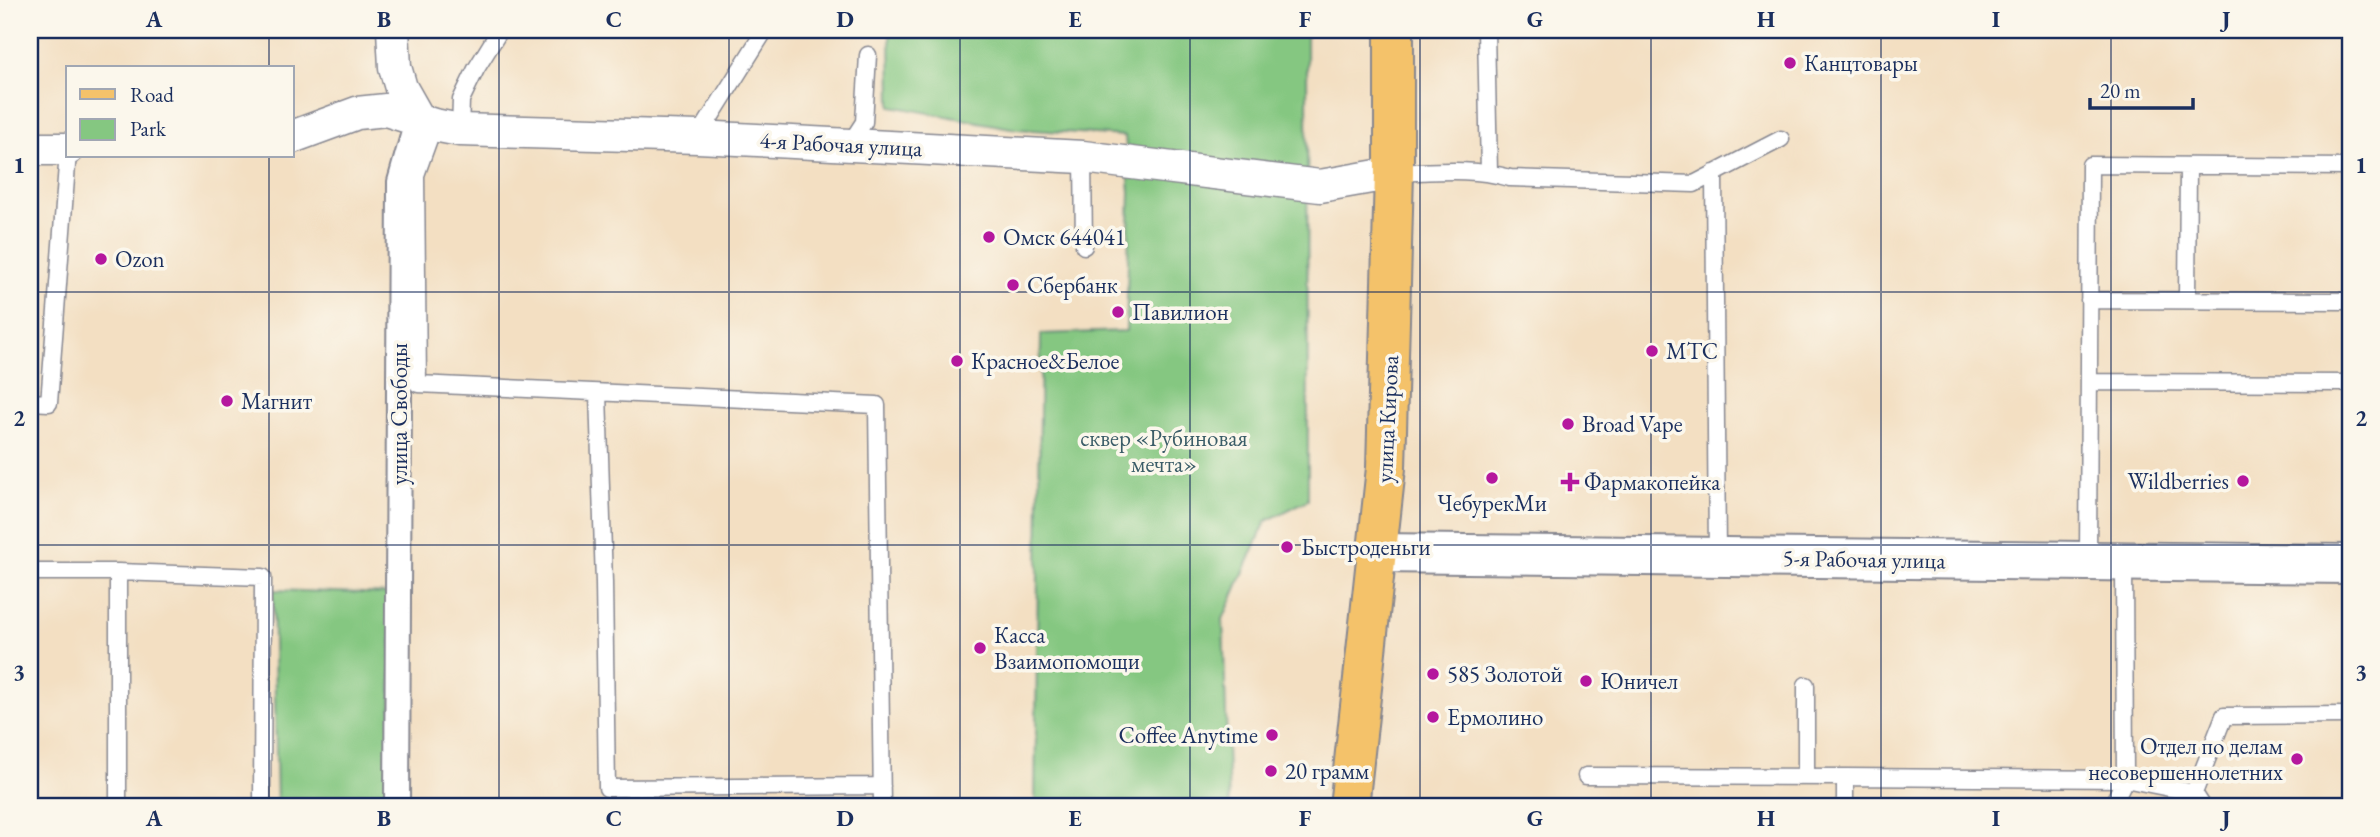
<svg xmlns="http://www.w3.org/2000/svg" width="2380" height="837" font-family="'EB Garamond',serif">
	<rect width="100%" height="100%" fill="#fbf7ec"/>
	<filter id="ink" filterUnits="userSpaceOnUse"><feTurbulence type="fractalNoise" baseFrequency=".0143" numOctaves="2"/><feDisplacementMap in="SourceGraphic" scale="14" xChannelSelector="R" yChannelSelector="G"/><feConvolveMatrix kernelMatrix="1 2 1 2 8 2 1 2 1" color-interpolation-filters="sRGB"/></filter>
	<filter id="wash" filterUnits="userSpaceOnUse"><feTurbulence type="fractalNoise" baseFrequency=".00686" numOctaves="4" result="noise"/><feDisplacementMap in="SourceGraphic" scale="28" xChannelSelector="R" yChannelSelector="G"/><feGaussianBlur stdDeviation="1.57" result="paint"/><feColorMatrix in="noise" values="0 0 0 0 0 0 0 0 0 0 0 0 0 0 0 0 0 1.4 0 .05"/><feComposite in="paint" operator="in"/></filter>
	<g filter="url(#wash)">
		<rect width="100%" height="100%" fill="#f3dfc2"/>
		<path fill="#85c781" stroke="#507b70" stroke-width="2" d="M 890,30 L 1307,30 L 1308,500 L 1266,521 L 1223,619 L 1229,807 L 1035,807 L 1041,334 L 1126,331 L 1130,192 L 1125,136 L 1016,129 L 891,106 Z
			M 273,590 L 392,594 L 391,807 L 277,807 Z"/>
	</g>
	<g filter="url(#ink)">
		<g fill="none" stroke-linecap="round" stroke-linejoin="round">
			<defs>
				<path id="service" d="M 1486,30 L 1489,172
					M 434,125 L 416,175 L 418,384 L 877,405 L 882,807
					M 460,130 L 461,100 L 476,69 L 500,30
					M 698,137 L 765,30
					M 849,145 L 864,122 L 868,55
					M 1083,157 L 1084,246
					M 1394,173 C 1433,172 1472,167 1510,178 L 1694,184 L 1781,139
					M 1714,173 L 1717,557
					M 2089,300 L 2350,301
					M 2187,300 L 2188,166
					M 2089,382 L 2350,383
					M 598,393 L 604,583 L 607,788 L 882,786
					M 30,402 L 49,403 L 68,152
					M 2088,561 L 2090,165 L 2350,167
					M 30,572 L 118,572 L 263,577 L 262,807
					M 118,572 L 118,807
					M 1586,776 L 1845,777 L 1845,807
					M 1806,777 L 1806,685
					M 1845,777 L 2125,779 L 2194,793 L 2203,807
					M 2194,793 L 2224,716 L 2350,715
					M 2107,807 L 2112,806 L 2125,779 L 2124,562"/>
				<path id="pedestrian" d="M 397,807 L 400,182 L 418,118"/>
				<path id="minor" d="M 393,30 L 395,67 L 401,88 L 418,118
					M 292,137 L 357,113 L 386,110 L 434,125 L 460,130 L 698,137 L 1083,157 L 1320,186 L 1394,173
					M 30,149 L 68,149"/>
				<path id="tertiary" d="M 1377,553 L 2350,564"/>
				<path id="primary" d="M 1349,807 L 1386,468 L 1394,173 L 1394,30"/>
			</defs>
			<use href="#service" stroke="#878790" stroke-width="19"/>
			<use href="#pedestrian" stroke="#878790" stroke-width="28"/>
			<use href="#minor" stroke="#878790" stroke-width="35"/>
			<use href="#tertiary" stroke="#878790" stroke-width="42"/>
			<use href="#primary" stroke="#878790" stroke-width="42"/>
			<use href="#service" stroke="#fff" stroke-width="16"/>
			<use href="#pedestrian" stroke="#fff" stroke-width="24"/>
			<use href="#minor" stroke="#fff" stroke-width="32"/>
			<use href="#tertiary" stroke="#fff" stroke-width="38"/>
			<use href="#primary" stroke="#f4c26a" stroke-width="38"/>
		</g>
	</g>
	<path fill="none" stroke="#1b2f5e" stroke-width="2" stroke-opacity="0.55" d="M 269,30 L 269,68M 499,30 L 499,807M 729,30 L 729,807M 960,30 L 960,807M 1190,30 L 1190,807M 1420,30 L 1420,807M 1651,30 L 1651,807M 1881,30 L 1881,807M 2111,30 L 2111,807M 269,156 L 269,807M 30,292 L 2350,292M 30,545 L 2350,545"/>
	<g fill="#b5179e" stroke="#fbf7ec" stroke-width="2.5">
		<circle cx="1790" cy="63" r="7"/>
		<circle cx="989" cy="237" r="7"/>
		<circle cx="101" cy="259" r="7"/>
		<circle cx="1013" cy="285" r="7"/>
		<circle cx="1118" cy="312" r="7"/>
		<circle cx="1652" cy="351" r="7"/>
		<circle cx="957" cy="361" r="7"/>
		<circle cx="227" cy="401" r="7"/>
		<circle cx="1568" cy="424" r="7"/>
		<circle cx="1492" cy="478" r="7"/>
		<circle cx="2243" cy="481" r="7"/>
		<path d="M1566.5 471.5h7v7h7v7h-7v7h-7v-7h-7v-7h7z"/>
		<circle cx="1287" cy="547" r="7"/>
		<circle cx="980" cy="648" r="7"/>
		<circle cx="1433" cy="674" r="7"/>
		<circle cx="1586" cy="681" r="7"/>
		<circle cx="1433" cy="717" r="7"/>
		<circle cx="1272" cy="735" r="7"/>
		<circle cx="2297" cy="759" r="7"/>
		<circle cx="1271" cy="771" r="7"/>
	</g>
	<g text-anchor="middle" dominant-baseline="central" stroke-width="7" stroke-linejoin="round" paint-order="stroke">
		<g font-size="23" fill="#1b2f5e" stroke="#fbf7ec" text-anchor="start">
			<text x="1804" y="63">Канцтовары</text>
			<text x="1003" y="237">Омск 644041</text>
			<text x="115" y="259">Ozon</text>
			<text x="1027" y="285">Сбербанк</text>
			<text x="1132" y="312">Павилион</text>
			<text x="1666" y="351">МТС</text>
			<text x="971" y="361">Красное&amp;Белое</text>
			<text x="241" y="401">Магнит</text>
			<text x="1582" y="424">Broad Vape</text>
			<text x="2229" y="481" text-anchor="end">Wildberries</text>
			<text x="1584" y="482">Фармакопейка</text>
			<text x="1492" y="503" text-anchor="middle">ЧебурекМи</text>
			<text x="1301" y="547">Быстроденьги</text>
			<text x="994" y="635">Касса<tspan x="994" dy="26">Взаимопомощи</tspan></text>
			<text x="1447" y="674">585 Золотой</text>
			<text x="1600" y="681">Юничел</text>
			<text x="1447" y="717">Ермолино</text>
			<text x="1258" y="735" text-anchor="end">Coffee Anytime</text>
			<text x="2283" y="746" text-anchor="end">Отдел по делам<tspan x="2283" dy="26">несовершеннолетних</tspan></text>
			<text x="1285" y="771">20 грамм</text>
		</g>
		<g font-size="23" fill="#1b2f5e" stroke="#fbf7ec">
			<text transform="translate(841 144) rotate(3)">4-я Рабочая улица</text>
			<text transform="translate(399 414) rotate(-90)">улица Свободы</text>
			<text transform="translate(1387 419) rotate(-87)">улица Кирова</text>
			<text transform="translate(1864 559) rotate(1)">5-я Рабочая улица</text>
		</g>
		<g font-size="23" fill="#3b5d68" stroke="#fbf7ec">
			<text x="1164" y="438">сквер «Рубиновая<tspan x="1164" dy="26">мечта»</tspan></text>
		</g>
	</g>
	<rect width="2380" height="837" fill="none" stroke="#fbf7ec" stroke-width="77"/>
	<rect x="66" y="66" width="228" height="91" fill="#fbf7ec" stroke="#a1a7b3" stroke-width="2"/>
	<rect x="80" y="89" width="35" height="10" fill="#f4c26a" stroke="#a1a7b3" stroke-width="2"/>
	<text x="130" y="102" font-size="21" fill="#1b2f5e">Road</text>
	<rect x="80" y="119" width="35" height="21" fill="#85c781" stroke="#a1a7b3" stroke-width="2"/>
	<text x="130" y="136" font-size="21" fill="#1b2f5e">Park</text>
	<path d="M2090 98v10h103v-10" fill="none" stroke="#1b2f5e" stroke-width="3.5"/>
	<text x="2100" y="98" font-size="21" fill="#1b2f5e" stroke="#fbf7ec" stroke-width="5" paint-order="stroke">20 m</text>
	<rect x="38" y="38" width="2304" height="760" fill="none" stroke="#1b2f5e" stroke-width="2.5"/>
	<g font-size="23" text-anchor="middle" font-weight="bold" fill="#1b2f5e">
		<text x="154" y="27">A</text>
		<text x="384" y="27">B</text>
		<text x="614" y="27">C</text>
		<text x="845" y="27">D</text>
		<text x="1075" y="27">E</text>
		<text x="1305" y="27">F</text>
		<text x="1535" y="27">G</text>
		<text x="1766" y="27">H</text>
		<text x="1996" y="27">I</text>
		<text x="2226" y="27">J</text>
		<text x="19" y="173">1</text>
		<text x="2361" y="173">1</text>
		<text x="19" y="426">2</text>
		<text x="2361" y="426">2</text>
		<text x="19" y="680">3</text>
		<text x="2361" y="680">3</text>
		<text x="154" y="826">A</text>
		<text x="384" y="826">B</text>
		<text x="614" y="826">C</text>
		<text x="845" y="826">D</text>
		<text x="1075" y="826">E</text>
		<text x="1305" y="826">F</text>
		<text x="1535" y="826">G</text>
		<text x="1766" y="826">H</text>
		<text x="1996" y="826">I</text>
		<text x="2226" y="826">J</text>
	</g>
</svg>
